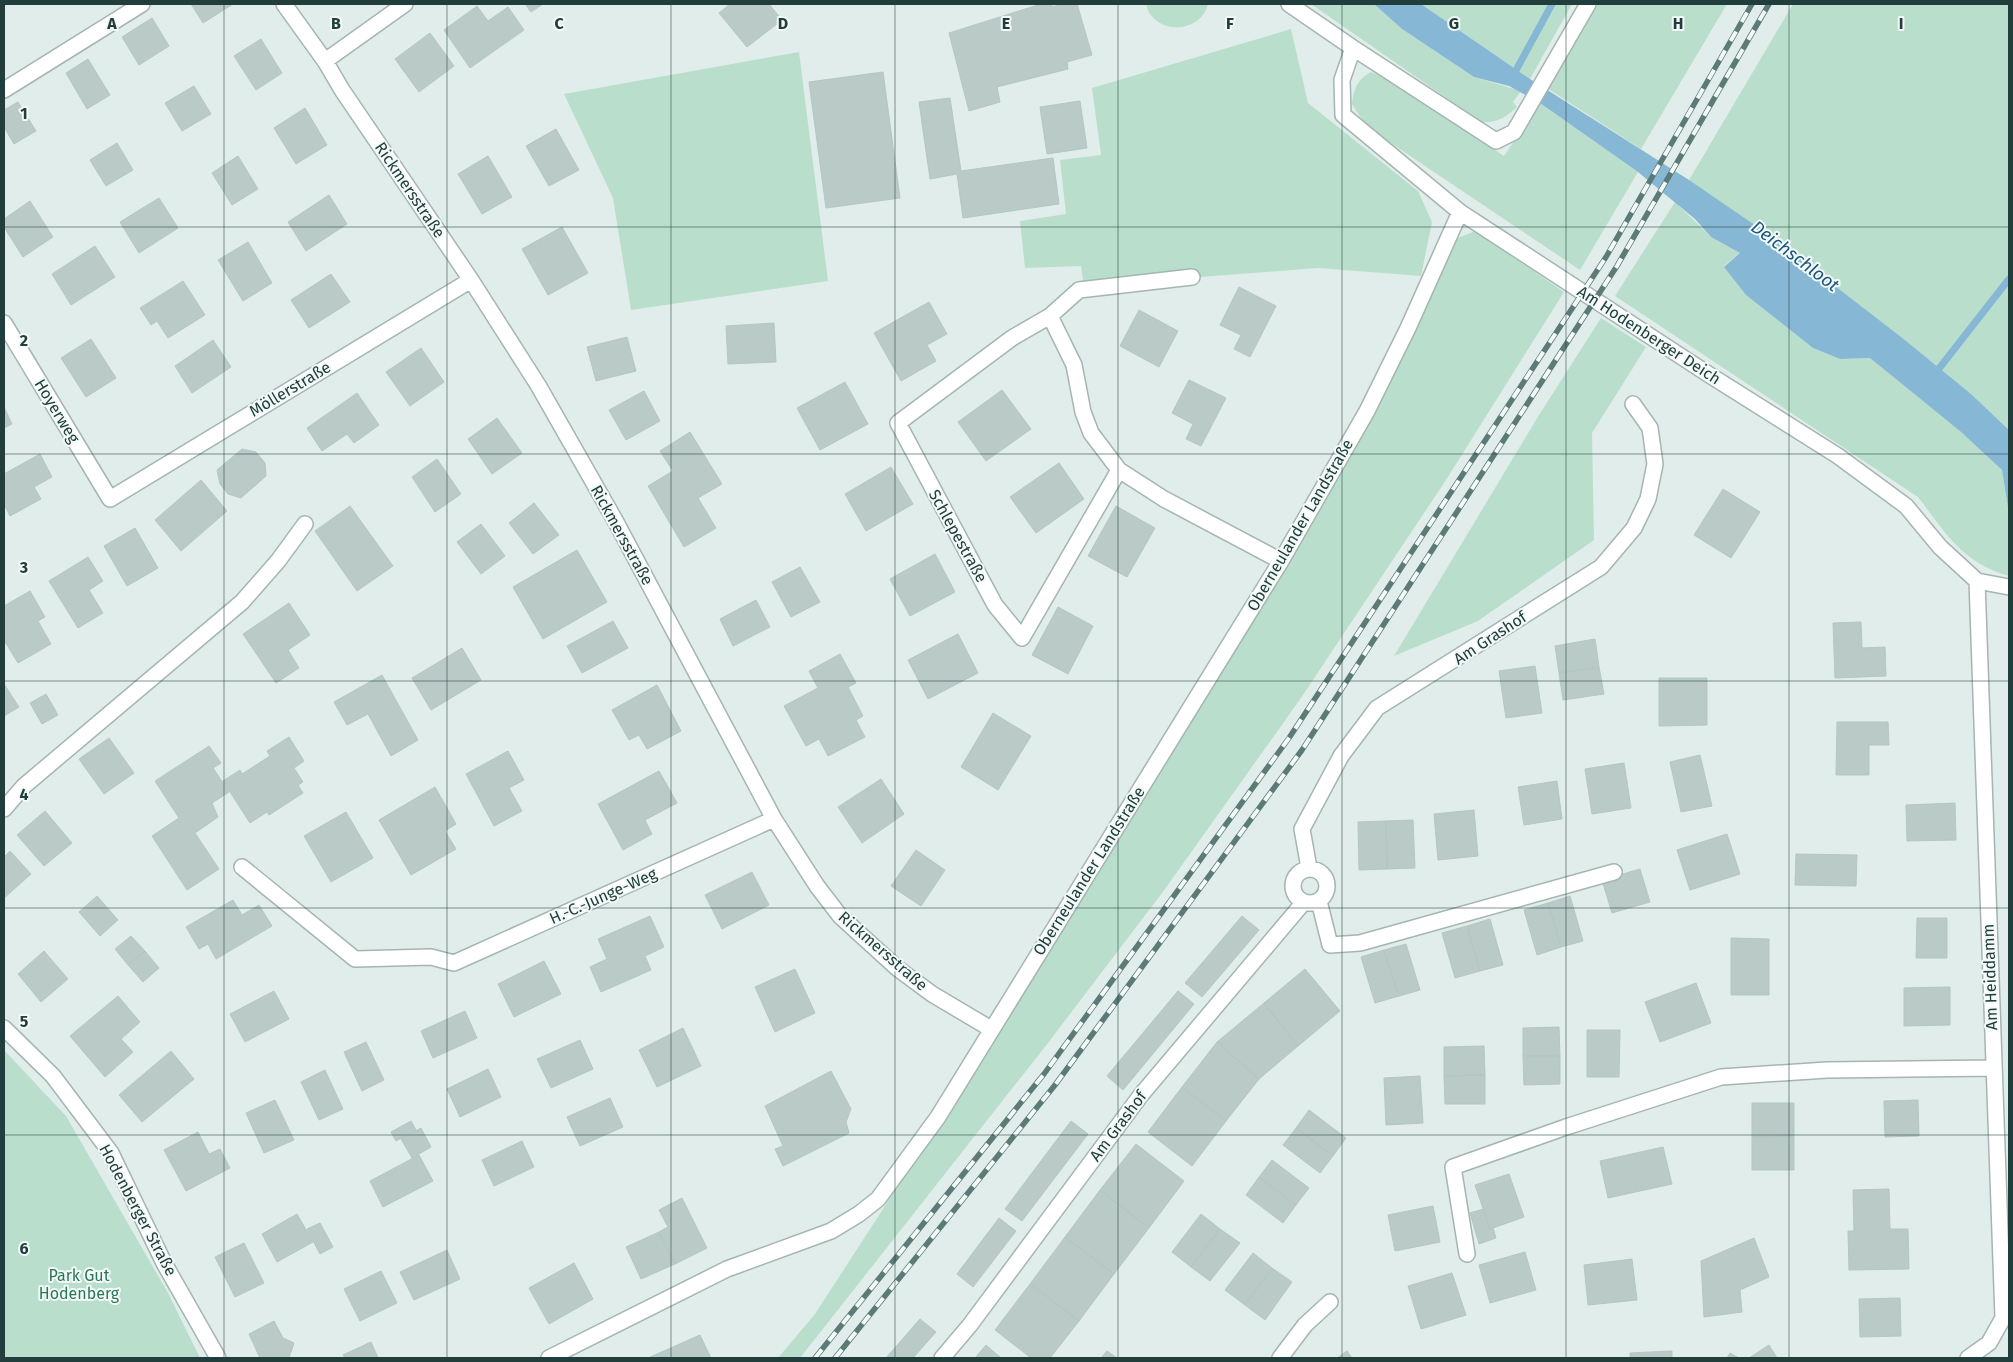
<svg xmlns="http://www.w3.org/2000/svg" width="2013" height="1362" font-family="'Fira Sans',sans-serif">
	<rect width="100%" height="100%" fill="#e1edea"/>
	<path fill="#b9dfcc" d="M 1146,4 L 1208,4 C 1200,35 1153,35 1146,4 Z
		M 1311,4 L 1374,4 L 1402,29 L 1474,77 L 1521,91 L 1513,102 L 1517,107 C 1505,118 1497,123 1481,122 Z
		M 1421,4 L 1572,4 L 1530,79 Z
		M 1596,4 L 1727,4 L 1641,149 L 1547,88 Z
		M 1793,4 L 2009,4 L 2009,430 L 1971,394 L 1689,180 Z
		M 1291,29 L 1308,103 L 1418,191 L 1432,222 L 1421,276 L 1318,268 L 1084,286 L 1081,266 L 1025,268 L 1020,221 L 1066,214 L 1060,160 L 1101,155 L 1092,88 Z
		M 799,52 L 828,281 L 631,310 L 613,198 L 564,94 Z
		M 1371,72 L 1393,81 L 1504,156 L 1540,103 L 1638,172 L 1580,270 L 1367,127 L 1352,104 C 1354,88 1357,80 1371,72 Z
		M 1675,202 L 1711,237 L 1740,253 L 1724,266 L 1746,295 L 1813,348 L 1840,359 L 1870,358 L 1961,432 L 2002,470 L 2009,514 L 2009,576 C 1963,563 1946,534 1918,497 L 1615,296 Z
		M 1475,231 L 1564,292 L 1446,480 L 1301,698 L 1165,889 L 1048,1043 L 800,1358 L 778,1358 L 815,1314 L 997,1033 L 1289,563 L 1414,330 L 1458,238 Z
		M 1601,318 L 1646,347 L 1592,433 L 1594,540 L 1478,621 L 1394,656 L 1539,415 Z
		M 4,1050 L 66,1116 L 168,1293 L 200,1358 L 4,1358 Z"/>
	<path fill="#86b7d4" d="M 1374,4 L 1421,4 L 1530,79 L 1689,180 L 1765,232 L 1901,337 L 1971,394 L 2009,430 L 2009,514 L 2002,470 L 1961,432 L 1870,358 L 1840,359 L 1813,348 L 1746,295 L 1724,267 L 1740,253 L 1711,237 L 1695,219 L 1638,172 L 1540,103 L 1509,86 L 1474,77 L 1402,29 Z"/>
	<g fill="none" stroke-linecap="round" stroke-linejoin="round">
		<path stroke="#86b7d4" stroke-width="7" d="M 1514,74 L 1552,4
			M 1934,375 L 2009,279"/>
	</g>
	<path fill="#b9cac7" stroke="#b3c7c3" d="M 191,4 L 233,4 L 203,23 Z
		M 525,4 L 543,4 L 531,12 Z
		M 730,4 L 769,4 L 782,20 L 747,47 L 719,13 Z
		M 1041,4 L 1052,4 L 1052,7 L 1061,4 L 1077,4 L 1092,55 L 1067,62 L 1068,69 L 997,87 L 1000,102 L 969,111 L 949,33 Z
		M 477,6 L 488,21 L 508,7 L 524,30 L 470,68 L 444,30 Z
		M 152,18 L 169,46 L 139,65 L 122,37 Z
		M 430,33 L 454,66 L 419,92 L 395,59 Z
		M 261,39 L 282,73 L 256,90 L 234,56 Z
		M 88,59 L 110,95 L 87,109 L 66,73 Z
		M 883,72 L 900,198 L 826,208 L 809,82 Z
		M 194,86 L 211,114 L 182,131 L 165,103 Z
		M 950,98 L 961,171 L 1053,158 L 1059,204 L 963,218 L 957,174 L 930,179 L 919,102 Z
		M 1080,101 L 1087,148 L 1047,154 L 1040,107 Z
		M 18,102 L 36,131 L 14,144 L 4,127 L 4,110 Z
		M 305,108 L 327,145 L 296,164 L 274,128 Z
		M 556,129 L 579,170 L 549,186 L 526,146 Z
		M 117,143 L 133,170 L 106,186 L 90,160 Z
		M 238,156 L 258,189 L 232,205 L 212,173 Z
		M 488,156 L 512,197 L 482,214 L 458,174 Z
		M 329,195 L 347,224 L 306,251 L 288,222 Z
		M 159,198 L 178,228 L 139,253 L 120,222 Z
		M 30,201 L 53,237 L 23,257 L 4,227 L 4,219 Z
		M 562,227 L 588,273 L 548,295 L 522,249 Z
		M 248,242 L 272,283 L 243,301 L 218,260 Z
		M 95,246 L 115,277 L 71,305 L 52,274 Z
		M 331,274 L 350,302 L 309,328 L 291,300 Z
		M 183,281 L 205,315 L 168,338 L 157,321 L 151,325 L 140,308 Z
		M 1239,287 L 1276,306 L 1250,357 L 1234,349 L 1241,335 L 1220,325 Z
		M 929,302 L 947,334 L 927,345 L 936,361 L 901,381 L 874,333 Z
		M 1139,310 L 1178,331 L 1159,367 L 1120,346 Z
		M 774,323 L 776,362 L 728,364 L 726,326 Z
		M 627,337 L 636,371 L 596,381 L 587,347 Z
		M 91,339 L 116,378 L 86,397 L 61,358 Z
		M 213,340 L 231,367 L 192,393 L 175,366 Z
		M 421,348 L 444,382 L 410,406 L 386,372 Z
		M 1189,380 L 1226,398 L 1201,446 L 1186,439 L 1193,424 L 1172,413 Z
		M 845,382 L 868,424 L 820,450 L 797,408 Z
		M 1002,390 L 1031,429 L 986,461 L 958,422 Z
		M 644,391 L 660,421 L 626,440 L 609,410 Z
		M 357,393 L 379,425 L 354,443 L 347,434 L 322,451 L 307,428 Z
		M 4,407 L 12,424 L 4,428 Z
		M 497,418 L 522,453 L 492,474 L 468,439 Z
		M 690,432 L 722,484 L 698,498 L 716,528 L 684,547 L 648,486 L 673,471 L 660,451 Z
		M 242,449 L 256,452 L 265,463 L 266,476 L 241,498 L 228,494 L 220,484 L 217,470 Z
		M 40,454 L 52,477 L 34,487 L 41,499 L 10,516 L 4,504 L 4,474 Z
		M 437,459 L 461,494 L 435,512 L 412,477 Z
		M 1059,463 L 1084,499 L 1036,533 L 1010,497 Z
		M 891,467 L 913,504 L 866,531 L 845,494 Z
		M 201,480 L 227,511 L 181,551 L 155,520 Z
		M 1723,489 L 1760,512 L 1731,558 L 1694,535 Z
		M 534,503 L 559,535 L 533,554 L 509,523 Z
		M 350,506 L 393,566 L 357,591 L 315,531 Z
		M 1116,506 L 1155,528 L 1127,577 L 1088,556 Z
		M 481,524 L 505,556 L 481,574 L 457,542 Z
		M 135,528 L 158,568 L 127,586 L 104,546 Z
		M 577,550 L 607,602 L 543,639 L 513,587 Z
		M 935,554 L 955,592 L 910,616 L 890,579 Z
		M 88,557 L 103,581 L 89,590 L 103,613 L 78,628 L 49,581 Z
		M 800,567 L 820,602 L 791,617 L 772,582 Z
		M 30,591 L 45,617 L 38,621 L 51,644 L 18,663 L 4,640 L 4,606 Z
		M 756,600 L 770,627 L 733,646 L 720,619 Z
		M 289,603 L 310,635 L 288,650 L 299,668 L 276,683 L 243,634 Z
		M 1058,607 L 1093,626 L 1068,674 L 1032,655 Z
		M 613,621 L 628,648 L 582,673 L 567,646 Z
		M 1861,622 L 1862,648 L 1885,647 L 1886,676 L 1835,678 L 1833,623 Z
		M 958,634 L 978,673 L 928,699 L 908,660 Z
		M 1595,639 L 1599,667 L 1559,673 L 1555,646 Z
		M 462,648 L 481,680 L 431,710 L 412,678 Z
		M 840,654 L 856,683 L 848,687 L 863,716 L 856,720 L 865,737 L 828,756 L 819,739 L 806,746 L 784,706 L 818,688 L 809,671 Z
		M 1535,666 L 1542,713 L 1506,718 L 1499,671 Z
		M 1599,667 L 1604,694 L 1563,700 L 1559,673 Z
		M 382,675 L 418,740 L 391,756 L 368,714 L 347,725 L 334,702 Z
		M 1659,678 L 1707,678 L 1707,725 L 1659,726 Z
		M 4,684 L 19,707 L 4,716 Z
		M 657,685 L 681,731 L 647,749 L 639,735 L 629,740 L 612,710 Z
		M 46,694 L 58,715 L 42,724 L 30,703 Z
		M 993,713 L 1031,736 L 998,790 L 961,767 Z
		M 1837,722 L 1888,722 L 1889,745 L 1869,745 L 1869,775 L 1836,775 Z
		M 289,737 L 304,761 L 294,768 L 303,782 L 298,785 L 303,793 L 269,815 L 267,812 L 250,823 L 223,781 L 240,770 L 242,774 L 270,756 L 267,751 Z
		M 109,738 L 134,773 L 104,794 L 79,759 Z
		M 209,746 L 221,763 L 213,768 L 229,792 L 212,803 L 218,817 L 195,833 L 219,869 L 187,890 L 152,836 L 179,818 L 155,781 Z
		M 508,751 L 524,780 L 509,788 L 522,811 L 494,826 L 466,774 Z
		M 1700,755 L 1712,806 L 1681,812 L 1670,762 Z
		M 1624,763 L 1631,808 L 1592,814 L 1585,769 Z
		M 659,771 L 677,803 L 645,820 L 652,834 L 623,850 L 598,804 Z
		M 881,779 L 904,814 L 862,843 L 838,807 Z
		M 1557,781 L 1562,819 L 1524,825 L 1518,787 Z
		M 435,787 L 456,824 L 445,831 L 456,849 L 411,875 L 379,820 Z
		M 1955,803 L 1956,840 L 1907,841 L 1906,805 Z
		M 1474,810 L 1478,856 L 1438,860 L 1434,814 Z
		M 45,811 L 72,843 L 44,866 L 17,835 Z
		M 346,812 L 373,858 L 331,882 L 304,836 Z
		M 1413,820 L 1415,868 L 1387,869 L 1386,821 Z
		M 1386,821 L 1387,869 L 1359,870 L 1358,822 Z
		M 1727,834 L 1740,874 L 1690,890 L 1677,850 Z
		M 916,850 L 945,870 L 921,906 L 891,886 Z
		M 10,851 L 31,874 L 4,898 L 4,857 Z
		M 1796,854 L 1857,855 L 1856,886 L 1795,885 Z
		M 1640,869 L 1650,902 L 1612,913 L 1602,880 Z
		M 752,872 L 769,905 L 722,929 L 705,895 Z
		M 97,896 L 118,920 L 100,936 L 79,912 Z
		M 1570,896 L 1583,941 L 1561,947 L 1548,903 Z
		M 233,900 L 242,915 L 259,905 L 272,926 L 216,959 L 208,944 L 199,949 L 186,927 Z
		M 1548,903 L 1561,947 L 1537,955 L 1524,910 Z
		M 650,916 L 664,947 L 645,956 L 651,970 L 601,992 L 590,967 L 607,959 L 598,939 Z
		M 1242,916 L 1259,930 L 1202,997 L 1185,983 Z
		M 1917,918 L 1947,918 L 1947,958 L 1916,958 Z
		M 1490,919 L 1503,965 L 1480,971 L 1467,926 Z
		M 1467,926 L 1480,971 L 1455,978 L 1442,933 Z
		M 131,936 L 145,951 L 128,965 L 115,949 Z
		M 1731,938 L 1769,939 L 1769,995 L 1731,995 Z
		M 1406,944 L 1420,990 L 1399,996 L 1384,950 Z
		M 1384,950 L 1399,996 L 1375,1003 L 1361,957 Z
		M 44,951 L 68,979 L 41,1002 L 18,974 Z
		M 145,951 L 159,968 L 143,982 L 128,965 Z
		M 544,961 L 561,994 L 514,1017 L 498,984 Z
		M 795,969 L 815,1013 L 775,1032 L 755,987 Z
		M 1305,969 L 1340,1011 L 1298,1046 L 1264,1003 Z
		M 1696,983 L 1711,1023 L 1660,1042 L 1645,1002 Z
		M 1950,987 L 1950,1025 L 1904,1026 L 1904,988 Z
		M 274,991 L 289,1019 L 245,1042 L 230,1014 Z
		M 1178,991 L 1194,1004 L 1123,1090 L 1107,1076 Z
		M 118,996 L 140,1022 L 121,1039 L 133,1052 L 105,1077 L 70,1036 Z
		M 1264,1003 L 1298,1046 L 1259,1079 L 1217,1042 Z
		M 465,1011 L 477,1038 L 433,1058 L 421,1031 Z
		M 1559,1027 L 1560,1056 L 1523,1056 L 1523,1028 Z
		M 683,1028 L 701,1066 L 657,1087 L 639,1050 Z
		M 1587,1030 L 1620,1030 L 1619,1077 L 1587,1077 Z
		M 580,1040 L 593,1069 L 551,1088 L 537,1059 Z
		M 366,1042 L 384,1080 L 362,1091 L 344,1052 Z
		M 1217,1042 L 1259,1079 L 1226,1121 L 1182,1087 Z
		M 1484,1046 L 1485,1075 L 1444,1076 L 1444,1047 Z
		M 171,1051 L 194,1079 L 142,1122 L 119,1095 Z
		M 1523,1056 L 1560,1056 L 1560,1084 L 1524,1085 Z
		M 488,1069 L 501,1097 L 460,1117 L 447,1089 Z
		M 325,1070 L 343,1109 L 319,1120 L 301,1082 Z
		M 831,1071 L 851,1109 L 846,1122 L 849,1133 L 783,1166 L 775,1149 L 783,1146 L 765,1106 Z
		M 1485,1075 L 1485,1104 L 1445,1104 L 1444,1076 Z
		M 1420,1076 L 1423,1123 L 1386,1125 L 1384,1078 Z
		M 1182,1087 L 1226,1121 L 1192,1166 L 1148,1132 Z
		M 610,1098 L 623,1127 L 580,1146 L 567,1117 Z
		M 275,1100 L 294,1140 L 264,1153 L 246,1113 Z
		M 1918,1100 L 1919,1136 L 1885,1137 L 1884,1101 Z
		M 1752,1103 L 1794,1103 L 1794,1136 L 1752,1137 Z
		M 1309,1110 L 1346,1138 L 1333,1156 L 1296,1128 Z
		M 411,1121 L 416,1130 L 396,1141 L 391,1132 Z
		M 1071,1121 L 1088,1134 L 1022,1221 L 1005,1209 Z
		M 421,1128 L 431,1147 L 412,1158 L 401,1139 Z
		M 1296,1128 L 1333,1156 L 1320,1173 L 1283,1145 Z
		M 198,1132 L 209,1154 L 220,1149 L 230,1168 L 186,1191 L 164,1150 Z
		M 1794,1136 L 1794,1170 L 1752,1170 L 1752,1137 Z
		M 522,1141 L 534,1167 L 494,1186 L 482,1160 Z
		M 1136,1144 L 1184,1181 L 1149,1228 L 1100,1190 Z
		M 1663,1147 L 1672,1184 L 1608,1198 L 1600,1161 Z
		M 419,1155 L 433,1181 L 383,1207 L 370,1181 Z
		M 1272,1160 L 1309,1188 L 1296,1205 L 1259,1177 Z
		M 1509,1174 L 1524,1217 L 1490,1229 L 1475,1185 Z
		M 1259,1177 L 1296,1205 L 1283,1223 L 1246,1195 Z
		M 1889,1189 L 1890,1229 L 1908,1229 L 1909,1269 L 1849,1270 L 1848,1231 L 1854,1231 L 1853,1190 Z
		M 1100,1190 L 1149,1228 L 1114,1274 L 1065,1237 Z
		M 682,1198 L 707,1248 L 675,1264 L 659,1232 L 668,1227 L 659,1210 Z
		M 1433,1206 L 1440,1242 L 1395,1251 L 1388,1215 Z
		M 1483,1209 L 1490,1229 L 1493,1228 L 1496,1238 L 1479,1244 L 1470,1213 Z
		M 297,1214 L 313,1242 L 277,1262 L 262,1234 Z
		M 1201,1214 L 1220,1229 L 1191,1267 L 1172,1252 Z
		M 999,1218 L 1016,1231 L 973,1287 L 957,1274 Z
		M 320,1223 L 333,1247 L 320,1254 L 307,1229 Z
		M 1220,1229 L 1240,1243 L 1210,1281 L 1191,1267 Z
		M 659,1232 L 675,1264 L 641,1279 L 626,1247 Z
		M 1065,1237 L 1114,1274 L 1079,1321 L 1030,1284 Z
		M 1754,1238 L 1769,1277 L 1740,1290 L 1742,1312 L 1704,1317 L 1701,1261 Z
		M 244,1243 L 264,1283 L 235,1297 L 215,1257 Z
		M 447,1250 L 460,1279 L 414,1300 L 400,1272 Z
		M 1525,1252 L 1536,1290 L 1490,1303 L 1479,1265 Z
		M 1253,1253 L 1272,1268 L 1245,1305 L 1225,1290 Z
		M 1632,1259 L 1637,1300 L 1588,1305 L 1584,1265 Z
		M 574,1263 L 593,1299 L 549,1324 L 529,1288 Z
		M 1272,1268 L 1292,1282 L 1265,1320 L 1245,1305 Z
		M 381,1271 L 397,1303 L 360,1321 L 344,1289 Z
		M 1452,1273 L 1466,1315 L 1421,1329 L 1408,1286 Z
		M 1030,1284 L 1079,1321 L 1050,1358 L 1031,1358 L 995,1330 Z
		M 1900,1298 L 1901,1336 L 1860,1337 L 1859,1299 Z
		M 920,1319 L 936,1332 L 913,1358 L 886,1358 Z
		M 274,1321 L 283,1338 L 294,1343 L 289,1358 L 260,1358 L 249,1334 Z
		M 700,1335 L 711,1358 L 648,1358 Z
		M 371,1342 L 378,1358 L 345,1358 L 343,1355 Z
		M 986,1345 L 1001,1358 L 975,1358 Z
		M 1769,1345 L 1777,1358 L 1749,1358 Z
		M 1107,1351 L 1117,1358 L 1101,1358 Z
		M 1347,1351 L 1352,1358 L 1337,1358 Z
		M 1672,1351 L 1672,1358 L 1630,1358 L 1630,1353 Z
		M 1730,1353 L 1739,1358 L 1727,1358 Z"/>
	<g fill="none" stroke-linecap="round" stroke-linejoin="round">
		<defs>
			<path id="minor" d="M 284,4 L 325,61 L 342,90 L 471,280 L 538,385 L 616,522 L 774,819 L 817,886 L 840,916 L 897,968 L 932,994 L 991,1029
				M 1289,4 L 1353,48 L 1496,141 L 1514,132 L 1588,4
				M 1353,48 L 1342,80 L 1343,115 L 1460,212 L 1708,374 L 1838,456 L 1906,506 L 1940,547 L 1977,581 L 2009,587
				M 325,61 L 405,4
				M 4,90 L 142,4
				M 1050,316 L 1074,365 L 1083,412 L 1091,433 L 1119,470 L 1164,499 L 1281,561
				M 4,323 L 110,499 L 471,280
				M 1119,470 L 1022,638 L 995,605 L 898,423 L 1012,338 L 1050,316 L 1079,290 L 1192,277
				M 4,809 L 24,786 L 242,602 L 278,561 L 305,524
				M 242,867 L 355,959 L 431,957 L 454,963 L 774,819
				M 1309,868 L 1302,829 L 1341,756 L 1377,708 L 1601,567 L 1634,528 L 1648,499 L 1655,464 L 1650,428 L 1633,404
				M1293 886a17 17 0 1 1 34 0a17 17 0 1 1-34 0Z
				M 1319,901 L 1330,945 L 1360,943 L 1614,872
				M 4,1028 L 53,1076 L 111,1153 L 164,1263 L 218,1358
				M 1467,1254 L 1453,1167 L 1566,1127 L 1721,1077 L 1827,1070 L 1993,1068
				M 549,1358 L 727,1269 L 831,1231 L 859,1214 L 878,1199 L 938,1117 L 1281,561 L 1367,411 L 1408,328 L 1460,212
				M 942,1358 L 970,1325 L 1141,1095 L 1304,902
				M 1280,1358 L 1305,1325 L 1330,1302
				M 1968,1358 L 1989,1343 L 2003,1318 L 1977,581"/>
		</defs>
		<use href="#minor" stroke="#a4b5b3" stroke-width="18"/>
		<use href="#minor" stroke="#fff" stroke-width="15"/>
		<defs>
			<path id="rail" d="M 815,1358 L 1044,1074 L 1289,738 L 1606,257 L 1752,4
				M 835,1358 L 1055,1085 L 1302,750 L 1617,266 L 1769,4"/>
		</defs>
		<use href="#rail" stroke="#5b7a78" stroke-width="5.5"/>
		<use href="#rail" stroke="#f2f9f7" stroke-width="4" stroke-dasharray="11" stroke-linecap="butt"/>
	</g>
	<path fill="none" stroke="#213e3d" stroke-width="1" stroke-opacity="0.55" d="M 224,4 L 224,1358M 447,4 L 447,1358M 671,4 L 671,1358M 895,4 L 895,1358M 1118,4 L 1118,1358M 1342,4 L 1342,1358M 1566,4 L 1566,1358M 1789,4 L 1789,1358M 4,227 L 2009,227M 4,454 L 2009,454M 4,681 L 2009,681M 4,908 L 2009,908M 4,1135 L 2009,1135"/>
	<g text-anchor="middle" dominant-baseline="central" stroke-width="4" stroke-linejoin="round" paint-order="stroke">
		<g font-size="16" fill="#213e3d" stroke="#f2f9f7">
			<text transform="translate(410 190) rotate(56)">Rickmersstraße</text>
			<text transform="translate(1649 335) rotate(33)">Am Hodenberger Deich</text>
			<text transform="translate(290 389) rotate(-31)">Möllerstraße</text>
			<text transform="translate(57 411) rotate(59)">Hoyerweg</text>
			<text transform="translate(1300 525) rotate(-60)">Oberneulander Landstraße</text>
			<text transform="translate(622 535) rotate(61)">Rickmersstraße</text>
			<text transform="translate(958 536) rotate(61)">Schlepestraße</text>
			<text transform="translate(1490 638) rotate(-33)">Am Grashof</text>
			<text transform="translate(1089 871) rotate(-58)">Oberneulander Landstraße</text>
			<text transform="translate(603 896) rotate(-24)">H.-C.-Junge-Weg</text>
			<text transform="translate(883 951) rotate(41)">Rickmersstraße</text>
			<text transform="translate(1990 977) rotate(-92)">Am Heiddamm</text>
			<text transform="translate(1118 1126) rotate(-53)">Am Grashof</text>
			<text transform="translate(138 1210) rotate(62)">Hodenberger Straße</text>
		</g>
		<g font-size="16" fill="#297758" stroke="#f2f9f7">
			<text x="79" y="1275">Park Gut<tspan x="79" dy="18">Hodenberg</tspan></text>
		</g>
		<g font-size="18" font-style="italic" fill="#18567d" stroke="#f2f9f7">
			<text transform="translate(1795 256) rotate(37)">Deichschloot</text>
		</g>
	</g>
	<g font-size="16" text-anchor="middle" font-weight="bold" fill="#213e3d" stroke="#f2f9f7" stroke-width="4" stroke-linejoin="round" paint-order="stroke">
		<text x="112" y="29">A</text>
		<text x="336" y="29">B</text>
		<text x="559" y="29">C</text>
		<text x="783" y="29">D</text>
		<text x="1006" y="29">E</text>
		<text x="1230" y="29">F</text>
		<text x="1454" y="29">G</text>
		<text x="1678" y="29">H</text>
		<text x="1901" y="29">I</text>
		<text x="24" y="119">1</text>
		<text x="24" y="346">2</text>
		<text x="24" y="573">3</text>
		<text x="24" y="800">4</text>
		<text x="24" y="1027">5</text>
		<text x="24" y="1254">6</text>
	</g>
	<rect width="2013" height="1362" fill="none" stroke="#213e3d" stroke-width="10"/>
</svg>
